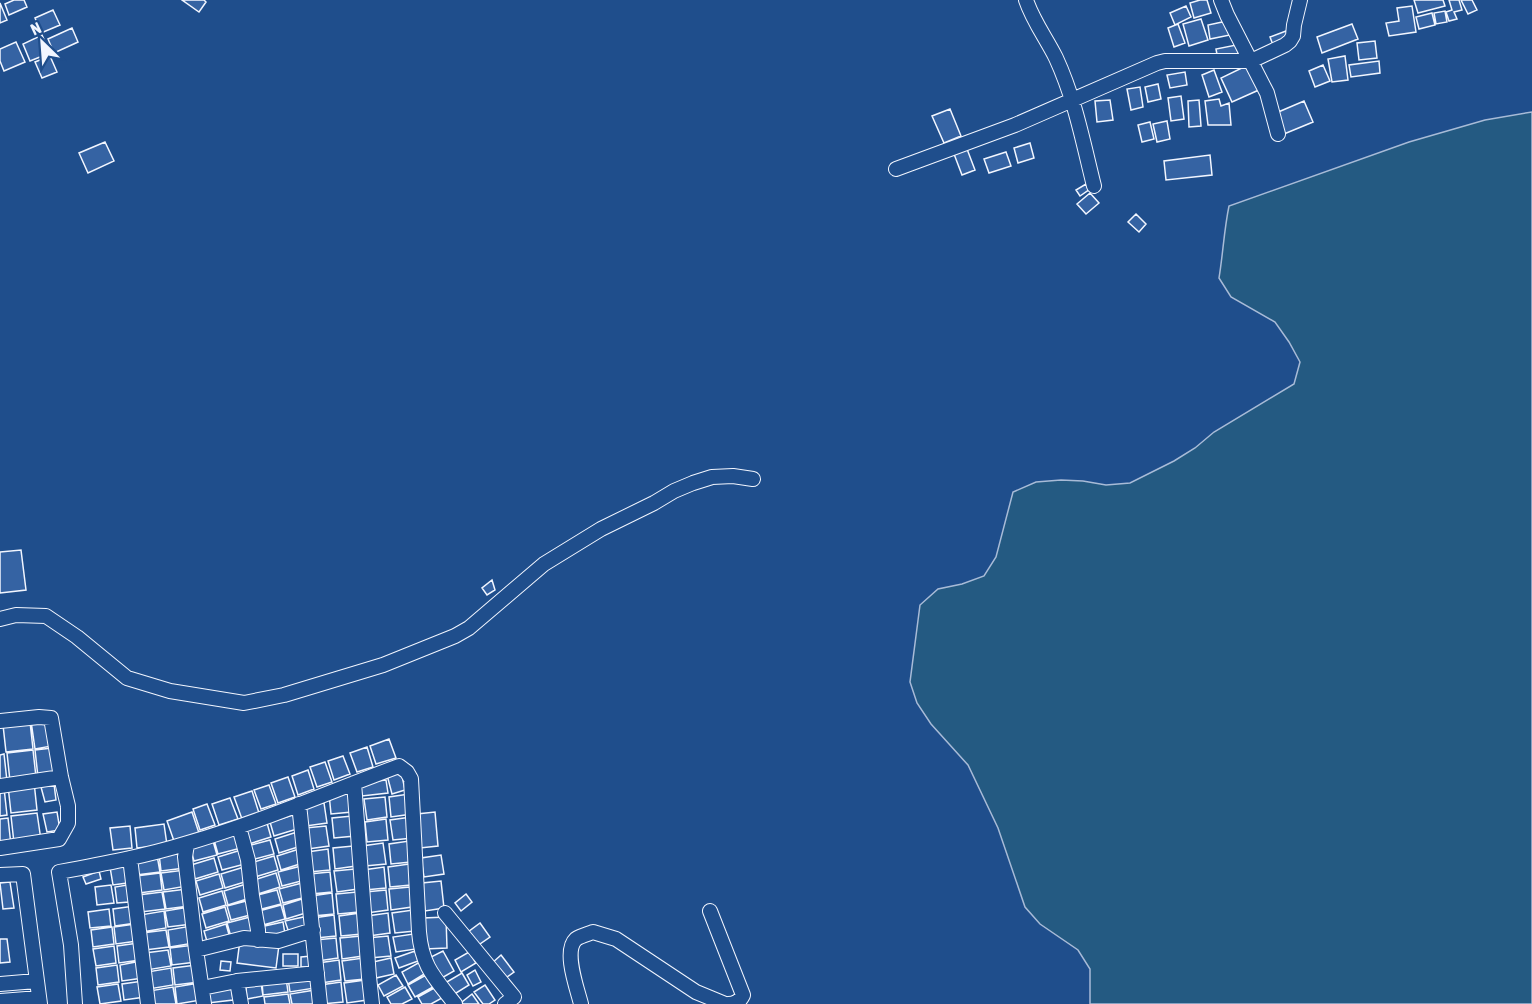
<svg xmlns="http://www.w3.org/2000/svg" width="1532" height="1004" font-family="'Asap Condensed',sans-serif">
	<rect width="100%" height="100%" fill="#1f4e8c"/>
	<path fill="#245a82" stroke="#a8bbd7" stroke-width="1.5" d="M 1532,112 L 1532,1004 L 1090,1004 L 1090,969 L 1078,950 L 1040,924 L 1025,907 L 998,828 L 968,765 L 931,724 L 917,703 L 910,682 L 920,605 L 938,589 L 962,584 L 984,576 L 996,557 L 1013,492 L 1036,482 L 1061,480 L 1083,481 L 1106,485 L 1130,483 L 1174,461 L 1195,448 L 1214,432 L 1294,384 L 1300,362 L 1289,342 L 1275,322 L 1231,297 L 1219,278 C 1223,254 1224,230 1229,206 L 1409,142 L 1485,120 Z"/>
	<path fill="#3563a3" stroke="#f2f6ff" stroke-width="1.5" d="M 14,0 L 24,0 L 27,7 L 9,15 L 5,4 Z
		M 182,0 L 204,0 L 206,2 L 199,12 Z
		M 1200,0 L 1207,0 L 1211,13 L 1194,18 L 1190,3 Z
		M 1414,0 L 1443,0 L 1445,6 L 1418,13 Z
		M 1449,0 L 1459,0 L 1462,10 L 1454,12 L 1457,19 L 1449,21 L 1446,12 L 1452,10 Z
		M 1461,0 L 1472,0 L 1477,10 L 1468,14 Z
		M 0,3 L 7,20 L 0,23 Z
		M 1186,6 L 1191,17 L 1175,25 L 1170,13 Z
		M 1412,6 L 1416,32 L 1389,36 L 1386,23 L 1399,21 L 1397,8 Z
		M 53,10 L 60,25 L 41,33 L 35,18 Z
		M 1445,11 L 1447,22 L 1436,24 L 1434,13 Z
		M 1432,13 L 1435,25 L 1419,29 L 1416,17 Z
		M 1201,19 L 1208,40 L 1189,46 L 1183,24 Z
		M 1227,21 L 1230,35 L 1210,39 L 1208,25 Z
		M 1178,24 L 1185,43 L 1174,47 L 1168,28 Z
		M 1352,24 L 1358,39 L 1322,53 L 1317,37 Z
		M 72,28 L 78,42 L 54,53 L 48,39 Z
		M 1286,31 L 1289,38 L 1273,45 L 1270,37 Z
		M 42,35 L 50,53 L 30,61 L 23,44 Z
		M 1375,41 L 1377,58 L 1359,60 L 1357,43 Z
		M 16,42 L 25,62 L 4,71 L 0,61 L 0,49 Z
		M 1236,45 L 1239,56 L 1218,60 L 1216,49 Z
		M 50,56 L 57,72 L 42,78 L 35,62 Z
		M 1345,56 L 1348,80 L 1332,82 L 1328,59 Z
		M 1379,61 L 1380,73 L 1351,77 L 1349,65 Z
		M 1250,64 L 1261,89 L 1232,102 L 1221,78 Z
		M 1323,65 L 1330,81 L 1315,87 L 1309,71 Z
		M 1214,70 L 1222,92 L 1209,97 L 1202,75 Z
		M 1185,72 L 1187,85 L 1170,88 L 1167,75 Z
		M 1158,84 L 1161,99 L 1148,102 L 1145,87 Z
		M 1140,87 L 1143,107 L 1131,110 L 1127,89 Z
		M 1181,96 L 1184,119 L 1171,121 L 1168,98 Z
		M 1219,99 L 1221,106 L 1229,103 L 1231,125 L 1208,125 L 1205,101 Z
		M 1110,100 L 1113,120 L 1097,122 L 1095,101 Z
		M 1199,100 L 1201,126 L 1189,127 L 1188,101 Z
		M 1304,101 L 1313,122 L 1284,134 L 1276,113 Z
		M 950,109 L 961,136 L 944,143 L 932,116 Z
		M 1167,121 L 1170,139 L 1157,142 L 1153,124 Z
		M 1150,122 L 1154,139 L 1142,142 L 1138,125 Z
		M 105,142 L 114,161 L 88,173 L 79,153 Z
		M 1030,143 L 1034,158 L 1018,163 L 1014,148 Z
		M 967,149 L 975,170 L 962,175 L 954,154 Z
		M 1006,152 L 1011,166 L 989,173 L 984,159 Z
		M 1210,155 L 1212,175 L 1166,180 L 1164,161 Z
		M 1086,184 L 1090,189 L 1080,196 L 1076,190 Z
		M 1090,193 L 1099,203 L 1086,214 L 1077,204 Z
		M 1136,214 L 1146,224 L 1139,232 L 1128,222 Z
		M 21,550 L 26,590 L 0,593 L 0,552 Z
		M 492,580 L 495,590 L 487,595 L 482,588 Z
		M 49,719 L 52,746 L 35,749 L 31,721 Z
		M 30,722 L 33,749 L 6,752 L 3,725 Z
		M 389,739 L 396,758 L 376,764 L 370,746 Z
		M 367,747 L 373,767 L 357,772 L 350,753 Z
		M 52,748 L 56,775 L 38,777 L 35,750 Z
		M 33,750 L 36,777 L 10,781 L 7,753 Z
		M 4,754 L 7,781 L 0,782 L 0,755 Z
		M 343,756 L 350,774 L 334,780 L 328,761 Z
		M 325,762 L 332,782 L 317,787 L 310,767 Z
		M 308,770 L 314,789 L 298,795 L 292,776 Z
		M 401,771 L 405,790 L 392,794 L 387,775 Z
		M 288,777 L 295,797 L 278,803 L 271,783 Z
		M 386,780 L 388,793 L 362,796 L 360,783 Z
		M 34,782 L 37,810 L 11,813 L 8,786 Z
		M 54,784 L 56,800 L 45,802 L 41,787 Z
		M 269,785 L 276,804 L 261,809 L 254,790 Z
		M 4,788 L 7,815 L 0,816 L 0,789 Z
		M 252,791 L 259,813 L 242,819 L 234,797 Z
		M 350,791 L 352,812 L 331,814 L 329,794 Z
		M 409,794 L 412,814 L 391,817 L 389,797 Z
		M 385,797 L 387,817 L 367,820 L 364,799 Z
		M 230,798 L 238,819 L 219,825 L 212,804 Z
		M 324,803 L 327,823 L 306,826 L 303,805 Z
		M 207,804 L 215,825 L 200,830 L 193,809 Z
		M 57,812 L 60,830 L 47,832 L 43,814 Z
		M 192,812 L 199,833 L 174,841 L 167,821 Z
		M 435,812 L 438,846 L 420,848 L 417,814 Z
		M 37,813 L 41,840 L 14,843 L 11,816 Z
		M 293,815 L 297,829 L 274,836 L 270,822 Z
		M 352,816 L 355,836 L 334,838 L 332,818 Z
		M 411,817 L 413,838 L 393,840 L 390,820 Z
		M 8,818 L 11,845 L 0,846 L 0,819 Z
		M 386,819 L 388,840 L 367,842 L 365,822 Z
		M 267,823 L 271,837 L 249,844 L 244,830 Z
		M 164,824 L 167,845 L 137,848 L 135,828 Z
		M 130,826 L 132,848 L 113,850 L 110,828 Z
		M 326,826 L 329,846 L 308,849 L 305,828 Z
		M 297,832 L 301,846 L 279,853 L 275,839 Z
		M 237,834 L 241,848 L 218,854 L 214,840 Z
		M 270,840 L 274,854 L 251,860 L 247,846 Z
		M 213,841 L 217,855 L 194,861 L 190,847 Z
		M 409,841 L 411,862 L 391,864 L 389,844 Z
		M 383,843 L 386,864 L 365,866 L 362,846 Z
		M 353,846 L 356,866 L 335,869 L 333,848 Z
		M 299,849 L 303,863 L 281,870 L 277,856 Z
		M 328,849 L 330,870 L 309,872 L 307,852 Z
		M 241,850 L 245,864 L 222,870 L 218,857 Z
		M 182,851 L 185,868 L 161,871 L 159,854 Z
		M 157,855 L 160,872 L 136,875 L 134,858 Z
		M 441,855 L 444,874 L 424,877 L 421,858 Z
		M 274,856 L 278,870 L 255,877 L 251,863 Z
		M 214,858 L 218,872 L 195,879 L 191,865 Z
		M 409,864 L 411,885 L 390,887 L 388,867 Z
		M 124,865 L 127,883 L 113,885 L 110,867 Z
		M 301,866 L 305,880 L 282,886 L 278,872 Z
		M 244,867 L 248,881 L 225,888 L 221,874 Z
		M 384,867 L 386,888 L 365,890 L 363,870 Z
		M 355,869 L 358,889 L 337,892 L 334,871 Z
		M 185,870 L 187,886 L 164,890 L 161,873 Z
		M 99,871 L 101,879 L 86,884 L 83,877 Z
		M 330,872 L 332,892 L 311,894 L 309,874 Z
		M 160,873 L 162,890 L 139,893 L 136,876 Z
		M 276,873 L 280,887 L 258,894 L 254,880 Z
		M 219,874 L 223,888 L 200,895 L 196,881 Z
		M 441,881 L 444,908 L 425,911 L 422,883 Z
		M 10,882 L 14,908 L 3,909 L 0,883 Z
		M 302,883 L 306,897 L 283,903 L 279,889 Z
		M 246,884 L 250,898 L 228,905 L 224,891 Z
		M 111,885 L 114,903 L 97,905 L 95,887 Z
		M 127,885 L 129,902 L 117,903 L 115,887 Z
		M 410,887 L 412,907 L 391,910 L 389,889 Z
		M 187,889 L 189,906 L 166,909 L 163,892 Z
		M 277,890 L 281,904 L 258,910 L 254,896 Z
		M 386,890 L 388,910 L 367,913 L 365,892 Z
		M 222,891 L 226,905 L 203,912 L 199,898 Z
		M 162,892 L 165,909 L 141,912 L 138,895 Z
		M 357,892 L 359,912 L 338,914 L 336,894 Z
		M 332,893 L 334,914 L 313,916 L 311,896 Z
		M 466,894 L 472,902 L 461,911 L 455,903 Z
		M 305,898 L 309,912 L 286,919 L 283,905 Z
		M 250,900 L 254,914 L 231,920 L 227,906 Z
		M 281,905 L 285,919 L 263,925 L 259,911 Z
		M 134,906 L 136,923 L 115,926 L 113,909 Z
		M 189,907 L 192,924 L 168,927 L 165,911 Z
		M 225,907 L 229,921 L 206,928 L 202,914 Z
		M 109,909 L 111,926 L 90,928 L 88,912 Z
		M 413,910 L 415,931 L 395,933 L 392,913 Z
		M 164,911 L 166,928 L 142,932 L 140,915 Z
		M 360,913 L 362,934 L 341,936 L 339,916 Z
		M 388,913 L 390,933 L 369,936 L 367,916 Z
		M 334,915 L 336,936 L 316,938 L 313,918 Z
		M 308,916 L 311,928 L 289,933 L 285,921 Z
		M 250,917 L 254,931 L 231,937 L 227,923 Z
		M 446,917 L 447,948 L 425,949 L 423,918 Z
		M 283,922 L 285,934 L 263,939 L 260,927 Z
		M 480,923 L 490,937 L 477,946 L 468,932 Z
		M 135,924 L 137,941 L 116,944 L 114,927 Z
		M 226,924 L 230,938 L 208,945 L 204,931 Z
		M 191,926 L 194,943 L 170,947 L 168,930 Z
		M 112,927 L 114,944 L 93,947 L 91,930 Z
		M 166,930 L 169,947 L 145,950 L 142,933 Z
		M 413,934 L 416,949 L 396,952 L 393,937 Z
		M 361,936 L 363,956 L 342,959 L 340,938 Z
		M 388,936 L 391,956 L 370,958 L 367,938 Z
		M 336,938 L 338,958 L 318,961 L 315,940 Z
		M 0,939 L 7,939 L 10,962 L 0,963 Z
		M 240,940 L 279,945 L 276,968 L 237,963 Z
		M 138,943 L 140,960 L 119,963 L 117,946 Z
		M 194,945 L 196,962 L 172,965 L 170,948 Z
		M 114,946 L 116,963 L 96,966 L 93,949 Z
		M 168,950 L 171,966 L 147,970 L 145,953 Z
		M 415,951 L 418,961 L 399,968 L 395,958 Z
		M 443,951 L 454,971 L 440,979 L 429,958 Z
		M 469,952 L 476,963 L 461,972 L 455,960 Z
		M 283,954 L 298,954 L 298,966 L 283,966 Z
		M 501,955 L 514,972 L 503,980 L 491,964 Z
		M 311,956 L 311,967 L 301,967 L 301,957 Z
		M 363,958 L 365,979 L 345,981 L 342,961 Z
		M 391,958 L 394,974 L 376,978 L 373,962 Z
		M 339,960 L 341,980 L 321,983 L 318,963 Z
		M 141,961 L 143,978 L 122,981 L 120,965 Z
		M 221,961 L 231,962 L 230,971 L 220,970 Z
		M 420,962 L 426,973 L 408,984 L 402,972 Z
		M 117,965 L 119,982 L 98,985 L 96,968 Z
		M 196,965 L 199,982 L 175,985 L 173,968 Z
		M 171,968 L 173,985 L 149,989 L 147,972 Z
		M 475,970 L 481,982 L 473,986 L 467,975 Z
		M 462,973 L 469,985 L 453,995 L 445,983 Z
		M 313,975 L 315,988 L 290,992 L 288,978 Z
		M 396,975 L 403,986 L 384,996 L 378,985 Z
		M 426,975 L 433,987 L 415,997 L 408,985 Z
		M 286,978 L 288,992 L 263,995 L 262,982 Z
		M 365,980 L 367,1000 L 347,1003 L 344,983 Z
		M 143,981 L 145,997 L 124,1000 L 122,984 Z
		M 341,982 L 343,1002 L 322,1004 L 320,985 Z
		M 199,983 L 201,1000 L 177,1004 L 175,987 Z
		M 261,983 L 263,996 L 247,999 L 246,987 Z
		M 118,984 L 121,1001 L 100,1004 L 97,987 Z
		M 485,985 L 495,1000 L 489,1004 L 483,1004 L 474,992 Z
		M 231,986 L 233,1000 L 208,1003 L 206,990 Z
		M 173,987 L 176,1004 L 151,1004 L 149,991 Z
		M 405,987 L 412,999 L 402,1004 L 391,1004 L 387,997 Z
		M 436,987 L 442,998 L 431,1004 L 422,1004 L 418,997 Z
		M 315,990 L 313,1004 L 292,1004 L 290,994 Z
		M 288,994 L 290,1004 L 265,1004 L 264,997 Z
		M 472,994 L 479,1004 L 463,1004 L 462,1002 Z"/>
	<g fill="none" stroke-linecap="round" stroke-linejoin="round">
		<defs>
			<path id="minor" d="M 1026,0 C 1033,21 1046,38 1056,58 C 1075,99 1083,142 1094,186
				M 1221,0 L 1227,15 L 1267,93 L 1278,134
				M 896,169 L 1015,125 L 1157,63 L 1165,61 L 1251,61 L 1285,45 L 1290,41 L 1293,36 L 1294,25 L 1300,0
				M 0,619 L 16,615 L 46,616 L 77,637 L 127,678 L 170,691 L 244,703 L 284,695 L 383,665 L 455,636 L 469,628 L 544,564 L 601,529 L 654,503 L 674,491 L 693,483 L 712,477 L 733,476 L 753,479
				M 0,721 L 39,717 L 51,718 L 61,777 L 68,806 L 68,823 L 59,839 L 0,848
				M 354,783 L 369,977 L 372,1004
				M 0,786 L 61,777
				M 299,804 L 320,1004
				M 239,827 L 248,860 L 252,896 L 258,930 L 258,940
				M 187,844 L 185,857 L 196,950 L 204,1004
				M 130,858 L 148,1004
				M 0,875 L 23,874 L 40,1004
				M 710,911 L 743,995 C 740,1002 734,1004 728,1004
				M 445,913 L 514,997 L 505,1004
				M 196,950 L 244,938 L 278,941 L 313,930
				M 237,981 L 241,1004
				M 0,984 L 36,981
				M 202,988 L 237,981 L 317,973
				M 0,1001 L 39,998
				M 75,1004 L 71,945 L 59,872 C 103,864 146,856 188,843 C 260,822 329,792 399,766 L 407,772 L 411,779 L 419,932 C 422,967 435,978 455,1004
				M 581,1004 C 577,988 563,951 576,939 C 580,936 588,934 593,932 L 616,939 L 696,992 L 725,1004"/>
		</defs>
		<use href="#minor" stroke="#f2f6ff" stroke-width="16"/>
		<use href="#minor" stroke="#1f4e8c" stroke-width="14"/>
	</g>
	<g transform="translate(42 42) rotate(335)" stroke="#1f4e8c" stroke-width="4.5" paint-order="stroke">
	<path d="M0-4.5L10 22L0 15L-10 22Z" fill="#f2f6ff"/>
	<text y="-9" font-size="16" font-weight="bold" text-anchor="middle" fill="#f2f6ff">N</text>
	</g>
</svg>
